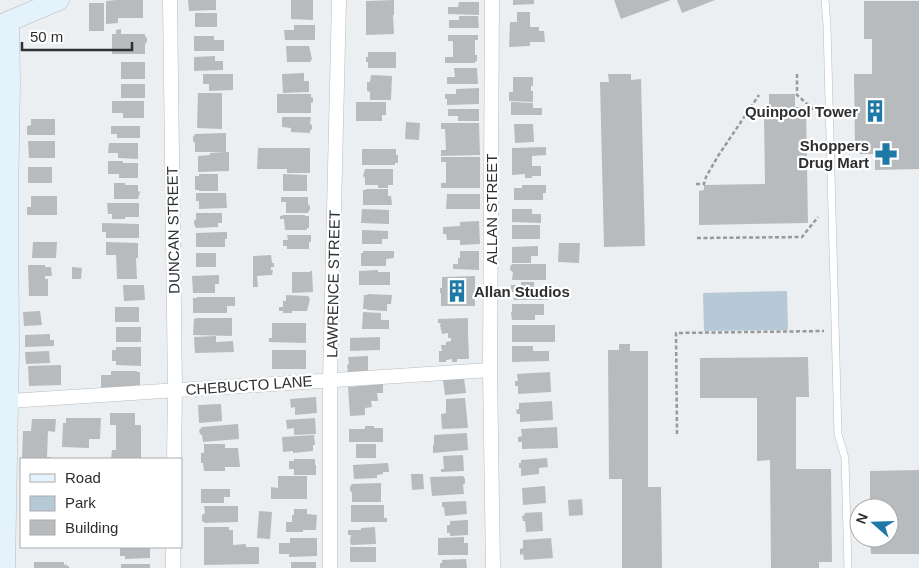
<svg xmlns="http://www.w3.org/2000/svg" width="919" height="568" font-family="Arial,sans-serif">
	<rect width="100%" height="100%" fill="#eceff1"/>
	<path fill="#b5c9d7" d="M 787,291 L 788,330 L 704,331 L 703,293 Z"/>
	<path fill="#b8bbbd" d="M 116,0 L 143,0 L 143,18 L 118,18 L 118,23 L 106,24 L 106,1 Z
		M 188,0 L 216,0 L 216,10 L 189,11 Z
		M 291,0 L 313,0 L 313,20 L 291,19 Z
		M 394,0 L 394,15 L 393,15 L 394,34 L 366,35 L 366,1 Z
		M 513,0 L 534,0 L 534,4 L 513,5 Z
		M 614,0 L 671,0 L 621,19 Z
		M 677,0 L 715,0 L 682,13 Z
		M 864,1 L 919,1 L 919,169 L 875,170 L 875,154 L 860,154 L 860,148 L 855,148 L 854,74 L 872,74 L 872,39 L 864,39 Z
		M 459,2 L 479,2 L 479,15 L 448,14 L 448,7 L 458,7 Z
		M 89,3 L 104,3 L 104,31 L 89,31 Z
		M 517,12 L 530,12 L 530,27 L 539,27 L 539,31 L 544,31 L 545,42 L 530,42 L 530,46 L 509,47 L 510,22 L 517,22 Z
		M 195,13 L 217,13 L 217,27 L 195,27 Z
		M 459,16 L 478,16 L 479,28 L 449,28 L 449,20 L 459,20 Z
		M 294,25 L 315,25 L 315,40 L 285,40 L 284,30 L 294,30 Z
		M 121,29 L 121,34 L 145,34 L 145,36 L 147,38 L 147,42 L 145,44 L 145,54 L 112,54 L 112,34 L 116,34 L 116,30 Z
		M 448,35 L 478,35 L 478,40 L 475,40 L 475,55 L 477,55 L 477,61 L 475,62 L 475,63 L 445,63 L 445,57 L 453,57 L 453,41 L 448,41 Z
		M 194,36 L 214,36 L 214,40 L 224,40 L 224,51 L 194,51 Z
		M 286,46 L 309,46 L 312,59 L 310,62 L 287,62 Z
		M 368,52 L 396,52 L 396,68 L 368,68 L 368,62 L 366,62 L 366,57 L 368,57 Z
		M 215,56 L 215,61 L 223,61 L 223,70 L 194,71 L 194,57 Z
		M 121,62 L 145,62 L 145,79 L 121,79 Z
		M 454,68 L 477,68 L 478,84 L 447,84 L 447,77 L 455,77 Z
		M 304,73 L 304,81 L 309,81 L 309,92 L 283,93 L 282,74 Z
		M 203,74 L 233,74 L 233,90 L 209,91 L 209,84 L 203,84 Z
		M 608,74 L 631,74 L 631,80 L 641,79 L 645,246 L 604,247 L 600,82 L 609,82 Z
		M 371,75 L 392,76 L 391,100 L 370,100 L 370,92 L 367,91 L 367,82 L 370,82 Z
		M 513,77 L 533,77 L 533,86 L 531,86 L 531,91 L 533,91 L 533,102 L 509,101 L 509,92 L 513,92 Z
		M 121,84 L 145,84 L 145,98 L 121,98 Z
		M 479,88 L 479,104 L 447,105 L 447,99 L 445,99 L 445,94 L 456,94 L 456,89 Z
		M 198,93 L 222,93 L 222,129 L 197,128 Z
		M 277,94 L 311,94 L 311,97 L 313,98 L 313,102 L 311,103 L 311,113 L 277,113 Z
		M 769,94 L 795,94 L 795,107 L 806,107 L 808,223 L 699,225 L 699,191 L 704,190 L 704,185 L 765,184 L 764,112 L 769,111 Z
		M 112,101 L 144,101 L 144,118 L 123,118 L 123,113 L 112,113 Z
		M 356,102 L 386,102 L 386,115 L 382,115 L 382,121 L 356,121 Z
		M 511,102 L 533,103 L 533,108 L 542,108 L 542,115 L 511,115 Z
		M 448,109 L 479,109 L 479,121 L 458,121 L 458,116 L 448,116 Z
		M 282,117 L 311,117 L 310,124 L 312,125 L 312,129 L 310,131 L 310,133 L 291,132 L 291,128 L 282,127 Z
		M 31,119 L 55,119 L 55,135 L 27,135 L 27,126 L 31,125 Z
		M 406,122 L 420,123 L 419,140 L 405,139 Z
		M 441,123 L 479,123 L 480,155 L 441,156 L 441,150 L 446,150 L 445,129 L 441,129 Z
		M 514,124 L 533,124 L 534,142 L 515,143 Z
		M 111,126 L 140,126 L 140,138 L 117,138 L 117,134 L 111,134 Z
		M 226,133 L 226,152 L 229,152 L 229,171 L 198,172 L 198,156 L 210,155 L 210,153 L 224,152 L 195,152 L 195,143 L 193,141 L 193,137 L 195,134 Z
		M 28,141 L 55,141 L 55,158 L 29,158 Z
		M 109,143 L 138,143 L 138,159 L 118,158 L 118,153 L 108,153 Z
		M 546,147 L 546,155 L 532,156 L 532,166 L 541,166 L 541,176 L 532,176 L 532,178 L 525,178 L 525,174 L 512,175 L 512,148 Z
		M 258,148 L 310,148 L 310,173 L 287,173 L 287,169 L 257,169 Z
		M 362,149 L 396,149 L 396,155 L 398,155 L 398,163 L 395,163 L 395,165 L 362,165 Z
		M 441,157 L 480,157 L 480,188 L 441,188 L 441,183 L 446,183 L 446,162 L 441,162 Z
		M 108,161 L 123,161 L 123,163 L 138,163 L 138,178 L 119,178 L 119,174 L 108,174 Z
		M 28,167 L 52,167 L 52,183 L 28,183 Z
		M 365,169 L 393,169 L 393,185 L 388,185 L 388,188 L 378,188 L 378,185 L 365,185 L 365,178 L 363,176 Z
		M 199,174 L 218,174 L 218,191 L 199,191 L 199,190 L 195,190 L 195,176 L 199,176 Z
		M 283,174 L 307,175 L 307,191 L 283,191 Z
		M 114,183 L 125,183 L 125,185 L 138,185 L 138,191 L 140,192 L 138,199 L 114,199 Z
		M 522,185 L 546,185 L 546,193 L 543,193 L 543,200 L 514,200 L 514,188 L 522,188 Z
		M 366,189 L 388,189 L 388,196 L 391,196 L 392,205 L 363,205 L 363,190 L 366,190 Z
		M 196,193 L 226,193 L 227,208 L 199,209 L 199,201 L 196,201 Z
		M 447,194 L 480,194 L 480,209 L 446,209 Z
		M 31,196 L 57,196 L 57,215 L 27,215 L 27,207 L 31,207 Z
		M 281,197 L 308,197 L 308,204 L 310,206 L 310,209 L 308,213 L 286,213 L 286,202 L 281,202 Z
		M 107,203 L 139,203 L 139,217 L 125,217 L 125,219 L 112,219 L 112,214 L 108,214 Z
		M 362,209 L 389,210 L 389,224 L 361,223 Z
		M 512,209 L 532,209 L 532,214 L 541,214 L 541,223 L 512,222 Z
		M 196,213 L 222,213 L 222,223 L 218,223 L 218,227 L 196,228 L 194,224 L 194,221 L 196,219 Z
		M 284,215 L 305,215 L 305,216 L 309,216 L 309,228 L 307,228 L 307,230 L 285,230 L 284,219 L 280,219 L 280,216 Z
		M 479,221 L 480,244 L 460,245 L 460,240 L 447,240 L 446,234 L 443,234 L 443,227 L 460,226 L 460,222 Z
		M 102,223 L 139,224 L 139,238 L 106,238 L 106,232 L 102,232 Z
		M 512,225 L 540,225 L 540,239 L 512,239 Z
		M 362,230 L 388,231 L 388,239 L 382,239 L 382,244 L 362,244 Z
		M 224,232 L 227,232 L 227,239 L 225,239 L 225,247 L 196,247 L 196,233 Z
		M 287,235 L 311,235 L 311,242 L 309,242 L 309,249 L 287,249 L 287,246 L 283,246 L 283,240 L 288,240 Z
		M 33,242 L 57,242 L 56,258 L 32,258 Z
		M 106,242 L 138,243 L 138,258 L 136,258 L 137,279 L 117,279 L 116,255 L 106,255 Z
		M 559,243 L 580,243 L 579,263 L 558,262 Z
		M 538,246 L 538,256 L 531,256 L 531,263 L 512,263 L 512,247 Z
		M 363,251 L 394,251 L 394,258 L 386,259 L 386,266 L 361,266 L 361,253 L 363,253 Z
		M 460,251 L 479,251 L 479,270 L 453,269 L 453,264 L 458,264 L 458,258 L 460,258 Z
		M 196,253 L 216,253 L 216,267 L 196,267 Z
		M 271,255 L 272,263 L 274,263 L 274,267 L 271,267 L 271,270 L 273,270 L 272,275 L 257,276 L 258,287 L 253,287 L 253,256 Z
		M 512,264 L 546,264 L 546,280 L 512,280 L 513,272 L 510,270 L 510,267 Z
		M 28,265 L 45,265 L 45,267 L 51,267 L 52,276 L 45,276 L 45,279 L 48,279 L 48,296 L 29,296 Z
		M 72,267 L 82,268 L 81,279 L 72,279 Z
		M 378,270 L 378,272 L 390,272 L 390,285 L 359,285 L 359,271 Z
		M 310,271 L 312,271 L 313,292 L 292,293 L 292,272 L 310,272 Z
		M 219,275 L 219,284 L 215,284 L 215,293 L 193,293 L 192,276 Z
		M 475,276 L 475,306 L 441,306 L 441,293 L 440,293 L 440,288 L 442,288 L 442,277 Z
		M 521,282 L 534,282 L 534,291 L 548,291 L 548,300 L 514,300 L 514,292 L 511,292 L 511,285 L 521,285 Z
		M 123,285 L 144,285 L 145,300 L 124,301 Z
		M 367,294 L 392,295 L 391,304 L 387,304 L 387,311 L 367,310 L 367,309 L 363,309 L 364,295 L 368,295 Z
		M 286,295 L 308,296 L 310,299 L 307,311 L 292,311 L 292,313 L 283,313 L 283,311 L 279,311 L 279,307 L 283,307 L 283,301 L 286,301 Z
		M 197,297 L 235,297 L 235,306 L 227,306 L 227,313 L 193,313 L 193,298 L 197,298 Z
		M 512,304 L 544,304 L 544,315 L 535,315 L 535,320 L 512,320 L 511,313 L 512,311 Z
		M 115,307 L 139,307 L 139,322 L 115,322 Z
		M 40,311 L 42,325 L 24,326 L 23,312 Z
		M 363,312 L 381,313 L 381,320 L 389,320 L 389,329 L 362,329 Z
		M 197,318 L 232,318 L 232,336 L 193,335 L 194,319 Z
		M 468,318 L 468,333 L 455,333 L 468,333 L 469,359 L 457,359 L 457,362 L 452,362 L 452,359 L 446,360 L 446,362 L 439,362 L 439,351 L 442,351 L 441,345 L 446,345 L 446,342 L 451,341 L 451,338 L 448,338 L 448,333 L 442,334 L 440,325 L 441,323 L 438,323 L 438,319 Z
		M 272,323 L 306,323 L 306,343 L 269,342 L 269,338 L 272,338 Z
		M 512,325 L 555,325 L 555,342 L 512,342 Z
		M 116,327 L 141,327 L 141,342 L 116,342 Z
		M 50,334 L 50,340 L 54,340 L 54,346 L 25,347 L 25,335 Z
		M 216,336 L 216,342 L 233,341 L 234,352 L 195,353 L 194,337 Z
		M 380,337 L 380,350 L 350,351 L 350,338 Z
		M 619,344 L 630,344 L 630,351 L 648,351 L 648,487 L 661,487 L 662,568 L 622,568 L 622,479 L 609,479 L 608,350 L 619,350 Z
		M 512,346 L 533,346 L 533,351 L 549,351 L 549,361 L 512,362 Z
		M 116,347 L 141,347 L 141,366 L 116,365 L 116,361 L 112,361 L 112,350 L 116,350 Z
		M 272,350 L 306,350 L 306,369 L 272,369 Z
		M 49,351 L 50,363 L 26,364 L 25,352 Z
		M 368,356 L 368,372 L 348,373 L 347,365 L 349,364 L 348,357 Z
		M 808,357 L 809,397 L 796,397 L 796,469 L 831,469 L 832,562 L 819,562 L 819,568 L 771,568 L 770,460 L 757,461 L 757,398 L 700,398 L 700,358 Z
		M 61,365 L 61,385 L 29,386 L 28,366 Z
		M 111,371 L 137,371 L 137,372 L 140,372 L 140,385 L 137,385 L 137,387 L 120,387 L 120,388 L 101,389 L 101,375 L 111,375 Z
		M 550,372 L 551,392 L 518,394 L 518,386 L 515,386 L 515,381 L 518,381 L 517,374 Z
		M 464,378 L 466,393 L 445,395 L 443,380 Z
		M 383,384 L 383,393 L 377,393 L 378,401 L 371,401 L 372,407 L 365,408 L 365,415 L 350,416 L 348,387 Z
		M 316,397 L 317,413 L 295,415 L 295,407 L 291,408 L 290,399 Z
		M 465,398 L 468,428 L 442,429 L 441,414 L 446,413 L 446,399 Z
		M 552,401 L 553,420 L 520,422 L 520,414 L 517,414 L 516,410 L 519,409 L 519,403 Z
		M 221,404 L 222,421 L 199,423 L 198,405 Z
		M 110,413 L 135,413 L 135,425 L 141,425 L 141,459 L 111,459 L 112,450 L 116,450 L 116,425 L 110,425 Z
		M 66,418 L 101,418 L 100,439 L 89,439 L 89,448 L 62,447 L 63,423 L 66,423 Z
		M 315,418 L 316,434 L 294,435 L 294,428 L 287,429 L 286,420 Z
		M 32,419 L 56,419 L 55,432 L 48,431 L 47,457 L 51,457 L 51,459 L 22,459 L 23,431 L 31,431 Z
		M 238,424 L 239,439 L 203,442 L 202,435 L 200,434 L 199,430 L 202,427 Z
		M 365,426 L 374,426 L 374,428 L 383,428 L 383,442 L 349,442 L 349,429 L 365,429 Z
		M 557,427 L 558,448 L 522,449 L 522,442 L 518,442 L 518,437 L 522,436 L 521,429 Z
		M 467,433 L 468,450 L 433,453 L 433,445 L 434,445 L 434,435 Z
		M 314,435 L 315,445 L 313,445 L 313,451 L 293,453 L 293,451 L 283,452 L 282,437 Z
		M 204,444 L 225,444 L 225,448 L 238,448 L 240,467 L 225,467 L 225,471 L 204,471 L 203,463 L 201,463 L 201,453 L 204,453 Z
		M 356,444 L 376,444 L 376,458 L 356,458 Z
		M 463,455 L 464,471 L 441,472 L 441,469 L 444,469 L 443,456 Z
		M 547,458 L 548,467 L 539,468 L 539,474 L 521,476 L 521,468 L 519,468 L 519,463 L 521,463 L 521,460 Z
		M 294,459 L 315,459 L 315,465 L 316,465 L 316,475 L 294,475 L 294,469 L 289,469 L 289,461 L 294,461 Z
		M 388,463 L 389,472 L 383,472 L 383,474 L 377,475 L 377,478 L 354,479 L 353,465 Z
		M 919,470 L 919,554 L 871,554 L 870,538 L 889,538 L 889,508 L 870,508 L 870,471 Z
		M 411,474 L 423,474 L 424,489 L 412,490 Z
		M 278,476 L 307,476 L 307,499 L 271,499 L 271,487 L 278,488 Z
		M 463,476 L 465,479 L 465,483 L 463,485 L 464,494 L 432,496 L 430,477 Z
		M 381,483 L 381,502 L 352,502 L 352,493 L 350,490 L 350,487 L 352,484 Z
		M 545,486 L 546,503 L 523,505 L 522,488 Z
		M 201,489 L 230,489 L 230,497 L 224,497 L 224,503 L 201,503 Z
		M 582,499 L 583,515 L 569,516 L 568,500 Z
		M 466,501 L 467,514 L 445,516 L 444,507 L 442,507 L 442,502 Z
		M 351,505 L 384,505 L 384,518 L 387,518 L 387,522 L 351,522 Z
		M 204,506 L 238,506 L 238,522 L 205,523 L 202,521 L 202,515 L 205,513 Z
		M 294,509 L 307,509 L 307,514 L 317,515 L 316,530 L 303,530 L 303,532 L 286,532 L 286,522 L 292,522 L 292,515 L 294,515 Z
		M 259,511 L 272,512 L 270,539 L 257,538 Z
		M 542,512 L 543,531 L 526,532 L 525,521 L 523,521 L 522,516 L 525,515 L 524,513 Z
		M 468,520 L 468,535 L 450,536 L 450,533 L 447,533 L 447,525 L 450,525 L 450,521 Z
		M 204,527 L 229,527 L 229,530 L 233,530 L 233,545 L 246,544 L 246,547 L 259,547 L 259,564 L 204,565 Z
		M 375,527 L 376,544 L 351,545 L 350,542 L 351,535 L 348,535 L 348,530 L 361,530 L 361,528 Z
		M 464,537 L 464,543 L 468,543 L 468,555 L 438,555 L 438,538 Z
		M 290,538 L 317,538 L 317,556 L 289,557 L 289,554 L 279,554 L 279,543 L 290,543 Z
		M 551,538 L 553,558 L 524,560 L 523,554 L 520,555 L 520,549 L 523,548 L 523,540 Z
		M 120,547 L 150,547 L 150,558 L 125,559 L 125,556 L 120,556 Z
		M 350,547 L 376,547 L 376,562 L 350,562 Z
		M 466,559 L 467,568 L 440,568 L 440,563 L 442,563 L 442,560 Z
		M 34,562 L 64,562 L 64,565 L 67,564 L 66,566 L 69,566 L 69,568 L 34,568 Z
		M 291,562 L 316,562 L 316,568 L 291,568 Z
		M 121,564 L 150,564 L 150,568 L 121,568 Z"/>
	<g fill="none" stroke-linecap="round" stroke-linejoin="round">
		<defs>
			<path id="lane" d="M 825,0 L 827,26 L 838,434 L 845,458 L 848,568"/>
			<path id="street" d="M 170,0 L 175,390 L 174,459
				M 492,0 L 490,370 L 493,568
				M 9,401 L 490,370
				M 173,568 L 173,547
				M 330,568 L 330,379 L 339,0"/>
			<path id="secondary" d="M 0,25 L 59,0
				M 5,568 L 9,347 L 8,203 L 10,82 L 9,22"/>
		</defs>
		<use href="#lane" stroke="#b9bcbe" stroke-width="8"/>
		<use href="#street" stroke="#b9bcbe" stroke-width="15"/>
		<use href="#secondary" stroke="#b9bcbe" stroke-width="21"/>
		<path stroke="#97999b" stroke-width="2.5" stroke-dasharray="4 2.5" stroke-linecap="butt" d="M 797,74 L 797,95 L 814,110
			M 696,184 L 704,184 L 706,177 L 718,156 L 759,95
			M 697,238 L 802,237 L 818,217
			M 677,434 L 676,333 L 824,331"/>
		<use href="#lane" stroke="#fff" stroke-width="7"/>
		<use href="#street" stroke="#fff" stroke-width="14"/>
		<use href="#secondary" stroke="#e4f2fb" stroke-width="20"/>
	</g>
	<defs>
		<symbol id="building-bare" viewBox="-9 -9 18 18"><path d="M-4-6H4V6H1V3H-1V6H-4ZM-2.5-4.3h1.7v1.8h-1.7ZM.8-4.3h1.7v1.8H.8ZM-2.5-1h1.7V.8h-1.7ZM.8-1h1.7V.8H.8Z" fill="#1f79a7" stroke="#fff" stroke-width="2.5" paint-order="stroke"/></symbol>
		<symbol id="pharmacy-bare" viewBox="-9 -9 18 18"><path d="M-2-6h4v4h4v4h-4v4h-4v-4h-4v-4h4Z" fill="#1f79a7" stroke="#fff" stroke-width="2.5" paint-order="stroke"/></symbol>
	</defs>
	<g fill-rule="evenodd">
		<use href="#building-bare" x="859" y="95" width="32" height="32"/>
		<use href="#pharmacy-bare" x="870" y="138" width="32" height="32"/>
		<use href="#building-bare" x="441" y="275" width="32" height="32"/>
	</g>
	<g text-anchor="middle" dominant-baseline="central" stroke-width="4.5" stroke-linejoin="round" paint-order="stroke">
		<g font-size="15" font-weight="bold" fill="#2e2f30" stroke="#fff" text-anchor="end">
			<text x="858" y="111">Quinpool Tower</text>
			<text x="869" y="145">Shoppers<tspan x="869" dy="17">Drug Mart</tspan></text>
			<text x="474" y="291" text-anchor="start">Allan Studios</text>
		</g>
		<g font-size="15" fill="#2e2f30" stroke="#fff">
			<text transform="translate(491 209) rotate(-90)">ALLAN STREET</text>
			<text transform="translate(173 230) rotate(-91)">DUNCAN STREET</text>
			<text transform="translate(333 284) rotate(-89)">LAWRENCE STREET</text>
			<text transform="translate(249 385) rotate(-4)">CHEBUCTO LANE</text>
		</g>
	</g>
	<rect x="20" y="458" width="162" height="90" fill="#ffffff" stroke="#abacac"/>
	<rect x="30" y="474" width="25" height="8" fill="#e4f2fb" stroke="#abacac"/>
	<text x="65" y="483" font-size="15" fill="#2e2f30">Road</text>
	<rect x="30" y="496" width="25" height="15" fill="#b5c9d7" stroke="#abacac"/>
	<text x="65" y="508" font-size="15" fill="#2e2f30">Park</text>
	<rect x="30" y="520" width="25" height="15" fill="#b8bbbd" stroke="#abacac"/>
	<text x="65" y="533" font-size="15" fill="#2e2f30">Building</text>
	<g transform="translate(874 523) rotate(290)"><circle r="24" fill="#ffffff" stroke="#abacac"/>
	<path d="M0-4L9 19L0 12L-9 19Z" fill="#1f79a7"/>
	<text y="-8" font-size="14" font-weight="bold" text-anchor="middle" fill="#2e2f30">N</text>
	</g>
	<path d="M22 42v8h110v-8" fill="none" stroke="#2e2f30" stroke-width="2.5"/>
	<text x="30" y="42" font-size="15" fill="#2e2f30" stroke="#ffffff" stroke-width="4" paint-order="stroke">50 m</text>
</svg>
